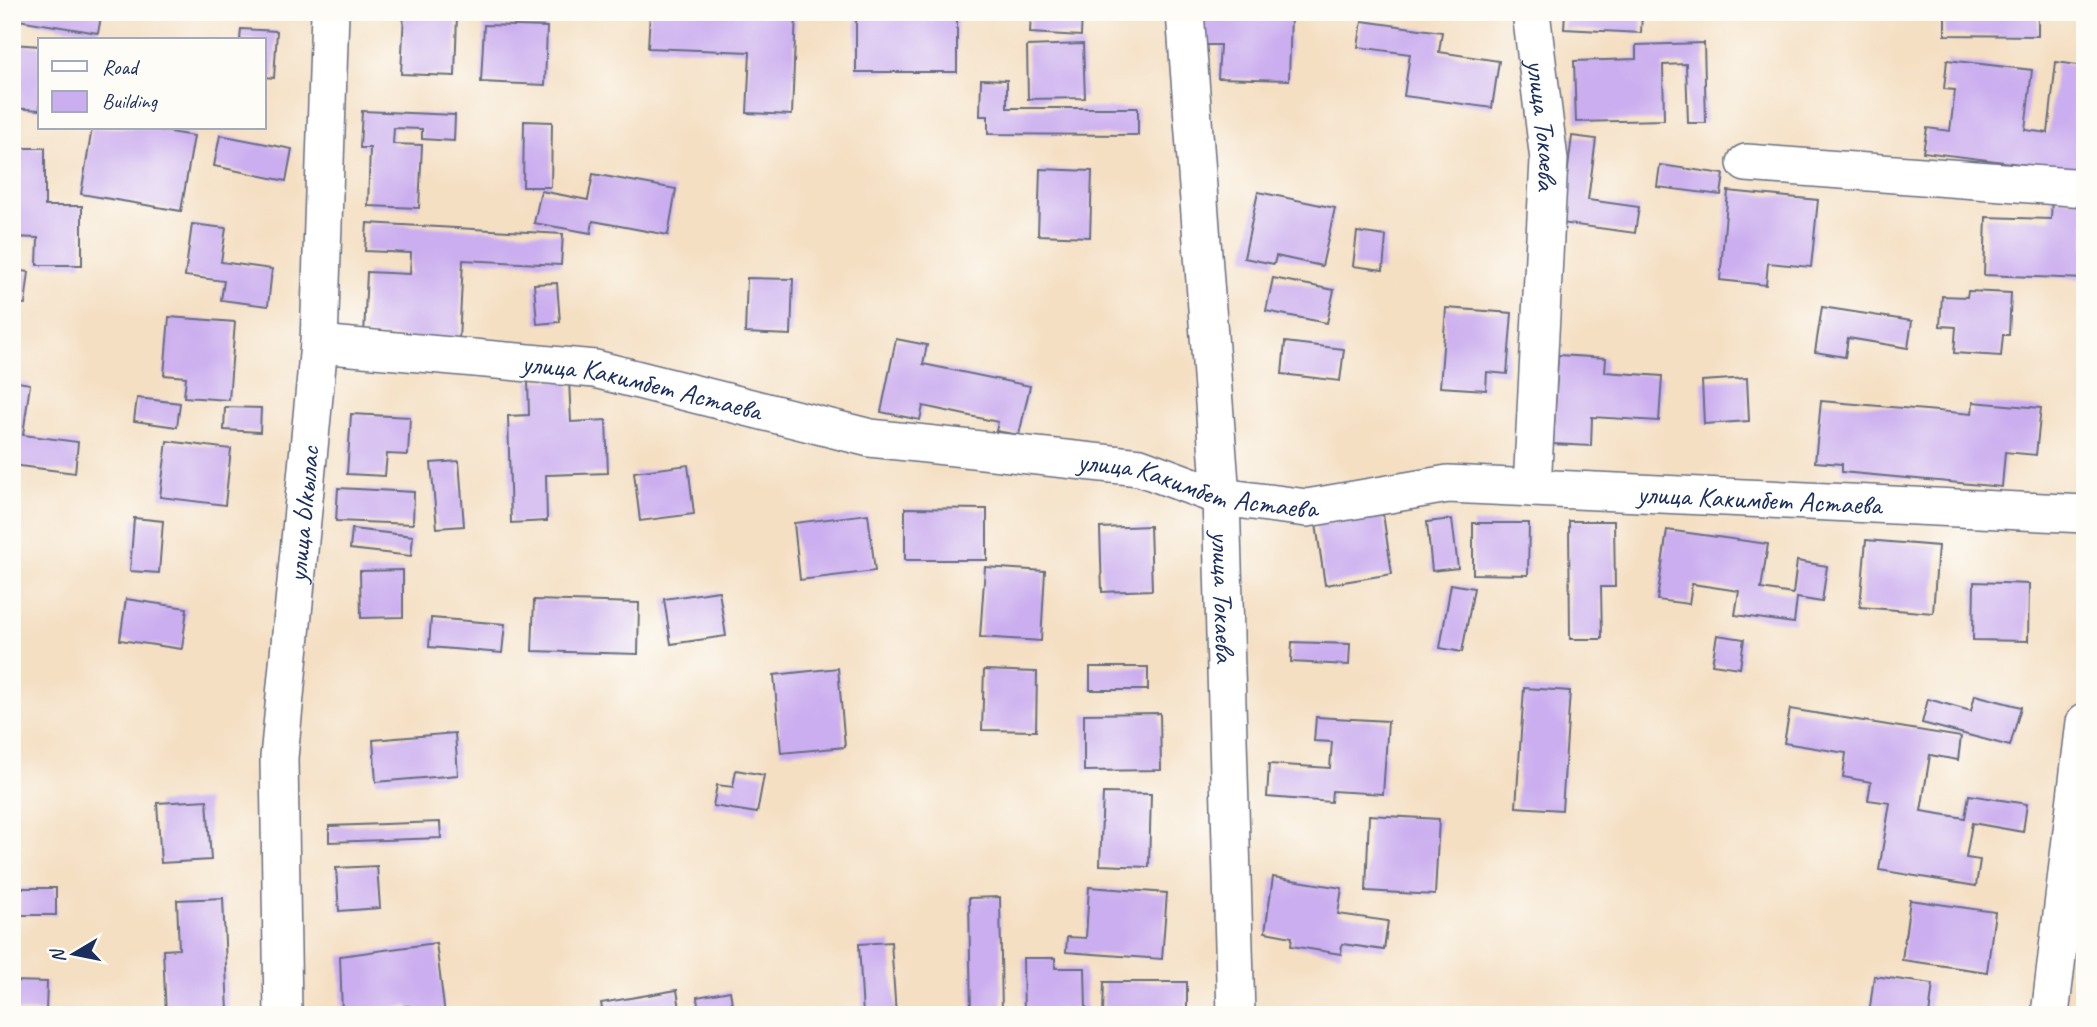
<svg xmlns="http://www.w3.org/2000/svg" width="2097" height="1027" font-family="Caveat,sans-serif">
	<rect width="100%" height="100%" fill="#fdfcf7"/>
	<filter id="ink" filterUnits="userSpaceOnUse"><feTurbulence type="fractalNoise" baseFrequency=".0143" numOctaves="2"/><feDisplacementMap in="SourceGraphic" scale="14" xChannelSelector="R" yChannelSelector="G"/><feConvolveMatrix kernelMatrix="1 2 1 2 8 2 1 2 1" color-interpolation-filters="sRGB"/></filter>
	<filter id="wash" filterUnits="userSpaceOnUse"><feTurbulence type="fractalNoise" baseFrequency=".00686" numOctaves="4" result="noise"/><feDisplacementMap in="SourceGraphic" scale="28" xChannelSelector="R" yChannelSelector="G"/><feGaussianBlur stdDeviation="1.57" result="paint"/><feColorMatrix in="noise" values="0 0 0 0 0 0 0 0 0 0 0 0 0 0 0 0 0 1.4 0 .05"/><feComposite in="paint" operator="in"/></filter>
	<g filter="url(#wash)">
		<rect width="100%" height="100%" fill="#f4dfc3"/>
		<g id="blocks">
			<path fill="#cbaeef" d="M 12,12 L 102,12 L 98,33 L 12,19 Z
				M 404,12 L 480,12 L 480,16 L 457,15 L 455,76 L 401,74 Z
				M 650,12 L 796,12 L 792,115 L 747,113 L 750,52 L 648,48 Z
				M 856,12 L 957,12 L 957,72 L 856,72 Z
				M 1031,12 L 1082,12 L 1081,36 L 1030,33 Z
				M 1197,12 L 1291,14 L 1289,80 L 1218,78 L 1220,45 L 1196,45 Z
				M 1565,12 L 1642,12 L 1641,33 L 1564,29 Z
				M 1945,12 L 2038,12 L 2038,36 L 1945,35 Z
				M 1362,21 L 1442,32 L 1439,52 L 1499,61 L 1492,108 L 1404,96 L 1410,54 L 1358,47 Z
				M 484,25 L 547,27 L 545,85 L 481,82 Z
				M 241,29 L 277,31 L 274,78 L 264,77 L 264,40 L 240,40 Z
				M 1704,43 L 1706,123 L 1688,123 L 1686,64 L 1663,65 L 1664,120 L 1576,122 L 1574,61 L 1636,59 L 1636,45 Z
				M 12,44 L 40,46 L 40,110 L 12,108 Z
				M 1083,44 L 1085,98 L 1028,99 L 1027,46 Z
				M 1947,60 L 2032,70 L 2025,130 L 2048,133 L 2056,62 L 2085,66 L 2085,172 L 1923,152 L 1927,128 L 1950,131 L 1955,90 L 1944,89 Z
				M 981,79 L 1007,80 L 1007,108 L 1138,108 L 1138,135 L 988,134 L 988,116 L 980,116 Z
				M 362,111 L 455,115 L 454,141 L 422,139 L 422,129 L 394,128 L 393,144 L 422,145 L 419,208 L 368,206 L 370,148 L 360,148 Z
				M 524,121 L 552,122 L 551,187 L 523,187 Z
				M 92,128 L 145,128 L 194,136 L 181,211 L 81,194 Z
				M 220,135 L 292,149 L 286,181 L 214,166 Z
				M 1572,136 L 1596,139 L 1588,200 L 1639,207 L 1635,233 L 1561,223 Z
				M 12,148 L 45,148 L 45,206 L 82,206 L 82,265 L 37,265 L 38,238 L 12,237 Z
				M 1660,165 L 1724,174 L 1721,195 L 1657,187 Z
				M 1040,169 L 1092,171 L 1090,237 L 1038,235 Z
				M 593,174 L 676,189 L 668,235 L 593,221 L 591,233 L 534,223 L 541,191 L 588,200 Z
				M 1728,191 L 1818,200 L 1811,267 L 1768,263 L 1766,285 L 1720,280 Z
				M 1258,192 L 1335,208 L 1322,266 L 1276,256 L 1274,264 L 1244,258 Z
				M 2052,198 L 2085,200 L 2085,279 L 1984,275 L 1986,217 L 2051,219 Z
				M 367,223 L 563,234 L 561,265 L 463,260 L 459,341 L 364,335 L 367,272 L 410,274 L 411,253 L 365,251 Z
				M 192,224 L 226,228 L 221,262 L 272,269 L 268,306 L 221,300 L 224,281 L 185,276 Z
				M 1357,232 L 1386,236 L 1383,270 L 1353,266 Z
				M 12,270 L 29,272 L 25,304 L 15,303 L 14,313 L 12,313 Z
				M 747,278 L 793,279 L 791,335 L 745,333 Z
				M 1273,278 L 1334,290 L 1327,323 L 1266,311 Z
				M 557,283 L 560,322 L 537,324 L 534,284 Z
				M 1968,291 L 2011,293 L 2009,335 L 2003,335 L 2001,356 L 1954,353 L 1956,327 L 1940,326 L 1942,296 L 1967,297 Z
				M 1822,307 L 1912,321 L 1908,348 L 1848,338 L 1845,357 L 1815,352 Z
				M 1446,308 L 1512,313 L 1507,374 L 1487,372 L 1486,390 L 1440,387 Z
				M 169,317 L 235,322 L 229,400 L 184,397 L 186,377 L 164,375 Z
				M 896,339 L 927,345 L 923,364 L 1030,386 L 1019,435 L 996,431 L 998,422 L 923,406 L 920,420 L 881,412 Z
				M 1285,342 L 1344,349 L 1340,381 L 1282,374 Z
				M 1558,355 L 1606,358 L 1605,372 L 1662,376 L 1659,421 L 1592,417 L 1591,446 L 1553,444 Z
				M 1747,378 L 1749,421 L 1704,424 L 1702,381 Z
				M 569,380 L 571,422 L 606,420 L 608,473 L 546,475 L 547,521 L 511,523 L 508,416 L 529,415 L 528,381 Z
				M 12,381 L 30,384 L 23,435 L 78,442 L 75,473 L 12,465 Z
				M 137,398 L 180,403 L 177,427 L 134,421 Z
				M 1821,401 L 1972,414 L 1973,402 L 2041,408 L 2036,455 L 2005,452 L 2002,487 L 1842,472 L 1842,464 L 1815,462 Z
				M 225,407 L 261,408 L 260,432 L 224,430 Z
				M 351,414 L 410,417 L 408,455 L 387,454 L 385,476 L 347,474 Z
				M 167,441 L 231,449 L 225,505 L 160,497 Z
				M 459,461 L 464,526 L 437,528 L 431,463 Z
				M 688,465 L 694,514 L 640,521 L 634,472 Z
				M 338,488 L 414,492 L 413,524 L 336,521 Z
				M 905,508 L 987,509 L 987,560 L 905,560 Z
				M 868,514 L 875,571 L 800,580 L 794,523 Z
				M 1383,514 L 1392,574 L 1325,585 L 1316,524 Z
				M 134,518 L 163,521 L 159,573 L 130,571 Z
				M 1452,519 L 1458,568 L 1432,571 L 1427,522 Z
				M 1569,521 L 1614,521 L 1615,587 L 1601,587 L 1602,639 L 1570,639 Z
				M 1473,523 L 1529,523 L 1528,575 L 1473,574 Z
				M 1150,526 L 1152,590 L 1102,592 L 1100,528 Z
				M 352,529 L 413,536 L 411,556 L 350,549 Z
				M 1667,530 L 1768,544 L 1761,589 L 1793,594 L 1797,561 L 1827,566 L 1822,602 L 1797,598 L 1794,623 L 1735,615 L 1739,591 L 1692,584 L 1689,604 L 1657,600 Z
				M 1866,540 L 1938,546 L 1933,613 L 1860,607 Z
				M 985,567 L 1045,571 L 1041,641 L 980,637 Z
				M 403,570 L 403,617 L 361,618 L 360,571 Z
				M 1974,582 L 2029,584 L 2028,641 L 1973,640 Z
				M 1451,584 L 1474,588 L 1462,652 L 1440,648 Z
				M 719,591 L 726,636 L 671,644 L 664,599 Z
				M 126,599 L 187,608 L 182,649 L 120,640 Z
				M 534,600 L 639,603 L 638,654 L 532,651 Z
				M 431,618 L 505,624 L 502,653 L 429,647 Z
				M 1717,635 L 1744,639 L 1740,668 L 1712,664 Z
				M 1292,642 L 1350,644 L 1349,665 L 1291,662 Z
				M 1090,667 L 1148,667 L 1148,690 L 1090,690 Z
				M 838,668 L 845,747 L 781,753 L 774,675 Z
				M 984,670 L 1037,672 L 1036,731 L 982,730 Z
				M 1524,688 L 1570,691 L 1562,810 L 1516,807 Z
				M 1975,695 L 2021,707 L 2010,746 L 1922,723 L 1928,699 L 1971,711 Z
				M 1790,709 L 1961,737 L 1958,760 L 1930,755 L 1921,811 L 1965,818 L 1969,795 L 2027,804 L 2023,832 L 1972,823 L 1966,858 L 1980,860 L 1976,886 L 1879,870 L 1890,803 L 1868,800 L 1871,782 L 1843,777 L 1846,753 L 1784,743 Z
				M 1160,713 L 1161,770 L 1084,771 L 1084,714 Z
				M 1316,717 L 1388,721 L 1383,794 L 1332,791 L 1331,802 L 1267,797 L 1269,764 L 1330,768 L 1332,742 L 1314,741 Z
				M 455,733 L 458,775 L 376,782 L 373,740 Z
				M 736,770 L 764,775 L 757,813 L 713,806 L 717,785 L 733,787 Z
				M 1103,793 L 1151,794 L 1149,867 L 1100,865 Z
				M 207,800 L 211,860 L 161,863 L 157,803 Z
				M 1369,815 L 1439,819 L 1435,895 L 1366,891 Z
				M 440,822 L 441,838 L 329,842 L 329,826 Z
				M 377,866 L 380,908 L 339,911 L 336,868 Z
				M 1273,877 L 1342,888 L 1338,914 L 1388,921 L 1384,950 L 1342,944 L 1341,954 L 1291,946 L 1292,937 L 1265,932 Z
				M 1089,887 L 1167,893 L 1162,959 L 1066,952 L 1067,937 L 1086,938 Z
				M 20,888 L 56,888 L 56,915 L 20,915 Z
				M 1000,897 L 1002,1015 L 971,1015 L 969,898 Z
				M 223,898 L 228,1012 L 166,1015 L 163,950 L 179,949 L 177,900 Z
				M 1910,900 L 1995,912 L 1987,972 L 1902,960 Z
				M 891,942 L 896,1015 L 863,1015 L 859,944 Z
				M 436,943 L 445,1015 L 411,1015 L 409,1006 L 342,1014 L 340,956 Z
				M 1023,958 L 1055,958 L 1055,968 L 1085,968 L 1086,1009 L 1056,1009 L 1056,1015 L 1024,1015 Z
				M 1874,976 L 1933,984 L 1929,1015 L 1869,1015 Z
				M 12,981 L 47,982 L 46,1012 L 12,1011 Z
				M 1104,982 L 1187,982 L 1187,1015 L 1103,1015 Z
				M 677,990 L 681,1015 L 603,1015 L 601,1003 Z
				M 730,991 L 734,1015 L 699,1015 L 697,997 Z
				M 71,1011 L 106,1012 L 106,1015 L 71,1015 Z"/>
		</g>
	</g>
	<g filter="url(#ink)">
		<use href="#blocks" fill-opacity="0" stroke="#676d81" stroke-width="2"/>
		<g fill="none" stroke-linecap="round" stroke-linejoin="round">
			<defs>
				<g id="minor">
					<path id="s1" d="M 1185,12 L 1221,497 L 1236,1015"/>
					<path id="s2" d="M 1531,12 L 1549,160 L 1532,488"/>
					<path d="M 1746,163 L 2085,188"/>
					<path id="s3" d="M 319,344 L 595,369 L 870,438 L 1140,467 L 1221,497 L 1307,508 L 1448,484 L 2085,514"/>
					<path id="s4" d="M 283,1015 L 279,758 L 319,344 L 330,12"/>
					<path d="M 2050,1015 L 2085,722"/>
				</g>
			</defs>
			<use href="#minor" stroke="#676d81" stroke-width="40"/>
			<use href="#minor" stroke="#fff" stroke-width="37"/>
		</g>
	</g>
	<g text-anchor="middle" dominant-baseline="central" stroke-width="6" stroke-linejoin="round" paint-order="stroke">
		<g font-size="28" fill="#1b2f5e" stroke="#fdfcf7">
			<text stroke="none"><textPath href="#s2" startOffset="114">улица Токаева</textPath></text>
			<text stroke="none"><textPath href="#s3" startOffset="326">улица Какимбет Астаева</textPath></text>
			<text stroke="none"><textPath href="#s3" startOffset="892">улица Какимбет Астаева</textPath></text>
			<text stroke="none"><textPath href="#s3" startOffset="1460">улица Какимбет Астаева</textPath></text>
			<text stroke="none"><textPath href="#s4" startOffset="502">улица Ыкылас</textPath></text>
			<text stroke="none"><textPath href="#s1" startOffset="586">улица Токаева</textPath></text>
		</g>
	</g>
	<rect width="2097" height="1027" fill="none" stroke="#fdfcf7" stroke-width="42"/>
	<rect x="38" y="38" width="228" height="91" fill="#fdfcf7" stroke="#a3aaba" stroke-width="2"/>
	<rect x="52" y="61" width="35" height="10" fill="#ffffff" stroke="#a3aaba" stroke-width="2"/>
	<text x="102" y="74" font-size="21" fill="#1b2f5e">Road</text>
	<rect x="52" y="91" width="35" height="21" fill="#cbaeef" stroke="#a3aaba" stroke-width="2"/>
	<text x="102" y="108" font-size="21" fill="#1b2f5e">Building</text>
	<g transform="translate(74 954) rotate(260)" stroke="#fdfcf7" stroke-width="5" paint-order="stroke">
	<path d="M0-5L12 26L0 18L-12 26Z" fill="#1b2f5e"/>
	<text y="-10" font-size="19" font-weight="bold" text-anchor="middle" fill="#1b2f5e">N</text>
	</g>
</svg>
